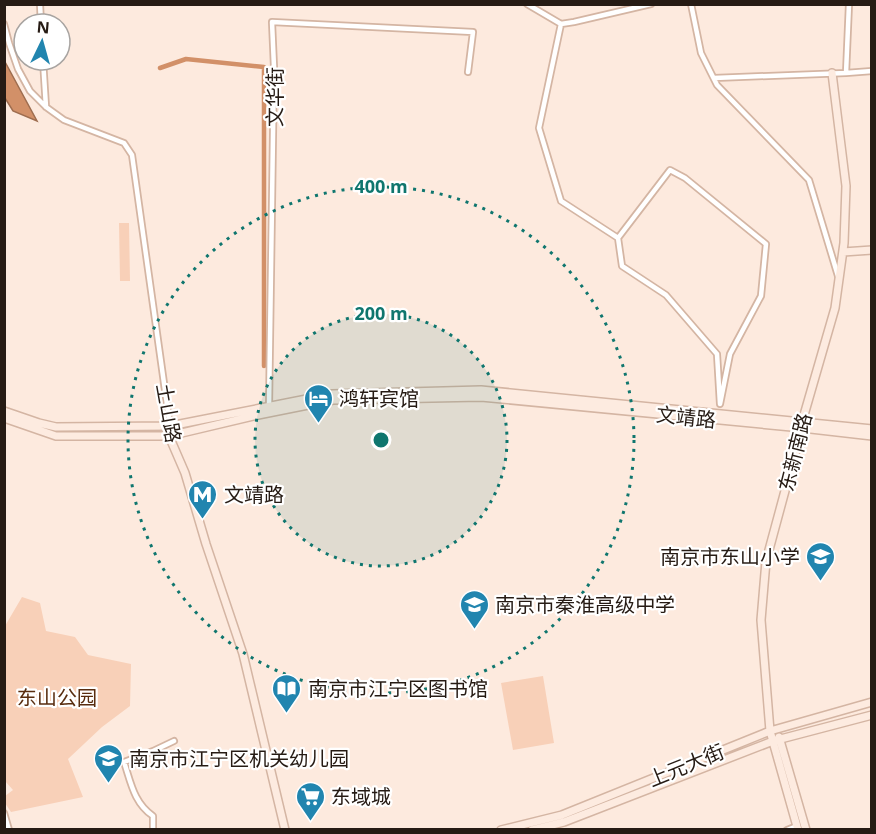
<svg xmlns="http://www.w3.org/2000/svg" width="876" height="834" font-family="'Open Sans','Noto Sans SC',sans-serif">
	<rect width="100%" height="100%" fill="#fdeade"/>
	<path fill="#f8d0b8" d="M 119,223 L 129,223 L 130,281 L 120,281 Z
		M 22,597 L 40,603 L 46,631 L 75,637 L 88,655 L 131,664 L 130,706 L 102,727 L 68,759 L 83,797 L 11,812 L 5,803 L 5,796 L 13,790 L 5,781 L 5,626 Z
		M 543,676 L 554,743 L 513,750 L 501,683 Z"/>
	<path fill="#d29068" stroke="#9e6d4f" stroke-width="1.5" d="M 4,60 L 37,121 L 13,111 L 5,98 Z"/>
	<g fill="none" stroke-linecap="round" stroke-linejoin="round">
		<path stroke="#d29068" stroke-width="4.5" d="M 160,68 L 186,59 L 264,67 L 264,366"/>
		<defs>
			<path id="street" d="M 40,4 L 41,24
				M 527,4 L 561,24 L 574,22 L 651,4
				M 691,4 L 701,53 L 717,85 L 809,180 L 838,276
				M 849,4 L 846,73 L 872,71
				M 4,24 L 9,43 L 18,69 L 30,91 L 46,107 L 64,120 L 124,143 L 132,155 L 170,426 L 169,436
				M 561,24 L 539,128 L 561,201 L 618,238 L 622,266 L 666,295 L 717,354 L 720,404 L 730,354 L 761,296 L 766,244 L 685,178 L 670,170 L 618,238
				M 43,60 L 46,107
				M 714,78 L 846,73
				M 269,407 L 274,67 L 272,22 L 473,32 L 468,72
				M 4,813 L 9,830
				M 153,830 L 153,816 C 134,803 131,783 124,762 L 153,751 L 174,741
				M 787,830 L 797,826"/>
			<path id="secondary" d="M 843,252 L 872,250
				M 4,411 L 39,423 L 56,427 L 170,426 L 332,394 L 481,390 L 872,429
				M 4,418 L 56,436 L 169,436 L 258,415 L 333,400 L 481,397 L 802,428 L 872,436
				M 169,436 L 185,473 L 206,544 L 243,654 L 285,830
				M 779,737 L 806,830
				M 501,830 L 562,815 L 770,731 L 872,702
				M 532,830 L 564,822 L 773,741 L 872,715
				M 798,830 L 770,731 L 761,620 L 766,561 L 802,428 L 802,422 L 835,308 L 844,243 L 846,186 L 832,73"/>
		</defs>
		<use href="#street" stroke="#d4b5a3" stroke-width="8"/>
		<use href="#secondary" stroke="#d4b5a3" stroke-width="10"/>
		<use href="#street" stroke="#fff" stroke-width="4.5"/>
		<use href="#secondary" stroke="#fdebe0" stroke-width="7"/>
	</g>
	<circle cx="381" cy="440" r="126" fill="#0f766e" fill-opacity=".12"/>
	<g fill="none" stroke="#0f766e" stroke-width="3" stroke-dasharray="3 6">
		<circle cx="381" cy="440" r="126"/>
		<circle cx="381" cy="440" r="253"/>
	</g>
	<defs>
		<symbol id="hotel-pin" viewBox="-11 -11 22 30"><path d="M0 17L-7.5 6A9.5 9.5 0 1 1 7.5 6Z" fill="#2185af" stroke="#fff"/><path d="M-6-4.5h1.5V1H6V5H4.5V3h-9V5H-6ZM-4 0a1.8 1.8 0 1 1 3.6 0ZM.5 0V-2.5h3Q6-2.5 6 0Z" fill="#fff"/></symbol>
		<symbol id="metro-pin" viewBox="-11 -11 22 30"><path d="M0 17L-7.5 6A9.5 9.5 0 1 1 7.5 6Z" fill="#2185af" stroke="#fff"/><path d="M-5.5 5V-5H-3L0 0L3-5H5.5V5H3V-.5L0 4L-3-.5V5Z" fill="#fff"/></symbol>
		<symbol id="school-pin" viewBox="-11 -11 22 30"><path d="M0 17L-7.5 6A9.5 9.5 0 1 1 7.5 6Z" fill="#2185af" stroke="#fff"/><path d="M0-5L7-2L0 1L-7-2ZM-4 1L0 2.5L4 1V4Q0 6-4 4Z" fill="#fff"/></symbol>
		<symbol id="library-pin" viewBox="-11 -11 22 30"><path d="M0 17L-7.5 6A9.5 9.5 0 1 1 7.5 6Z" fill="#2185af" stroke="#fff"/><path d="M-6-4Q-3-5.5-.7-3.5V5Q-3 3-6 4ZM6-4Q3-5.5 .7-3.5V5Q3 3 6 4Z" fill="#fff"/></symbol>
		<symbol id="supermarket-pin" viewBox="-11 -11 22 30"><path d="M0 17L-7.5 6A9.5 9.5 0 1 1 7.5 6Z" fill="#2185af" stroke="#fff"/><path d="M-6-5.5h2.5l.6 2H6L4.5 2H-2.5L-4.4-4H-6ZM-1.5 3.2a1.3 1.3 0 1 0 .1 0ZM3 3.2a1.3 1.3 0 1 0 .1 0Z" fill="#fff"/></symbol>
	</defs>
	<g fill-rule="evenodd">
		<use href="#hotel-pin" x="302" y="382" width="33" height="45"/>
		<use href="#metro-pin" x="186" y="478" width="33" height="45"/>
		<use href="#school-pin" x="804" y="540" width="33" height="45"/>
		<use href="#school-pin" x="458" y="588" width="33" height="45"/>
		<use href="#library-pin" x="270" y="672" width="33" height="45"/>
		<use href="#school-pin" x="92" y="742" width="33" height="45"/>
		<use href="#supermarket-pin" x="294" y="780" width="33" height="45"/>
	</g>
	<g text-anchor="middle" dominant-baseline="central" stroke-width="4.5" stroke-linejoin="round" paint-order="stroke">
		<g font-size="20" fill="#261b14" stroke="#fff">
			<text transform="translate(274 97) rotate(-90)">文华街</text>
			<text transform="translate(169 413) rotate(80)">土山路</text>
			<text transform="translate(686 417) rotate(6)">文靖路</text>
			<text transform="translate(795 452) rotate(-76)">东新南路</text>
			<text transform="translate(686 765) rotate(-22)">上元大街</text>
		</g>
		<g font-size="20" fill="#261b14" stroke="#fff" text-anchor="start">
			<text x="339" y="398">鸿轩宾馆</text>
			<text x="224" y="494">文靖路</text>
			<text x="800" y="556" text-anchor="end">南京市东山小学</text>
			<text x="495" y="604">南京市秦淮高级中学</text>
			<text x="308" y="688">南京市江宁区图书馆</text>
			<text x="129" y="758">南京市江宁区机关幼儿园</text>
			<text x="331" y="796">东域城</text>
		</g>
		<g font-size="20" fill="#592d0f" stroke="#fff">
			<text x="57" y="697">东山公园</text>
		</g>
	</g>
	<circle cx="381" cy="440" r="9" fill="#0f766e" stroke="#fff" stroke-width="3"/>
	<g font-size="18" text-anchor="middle" font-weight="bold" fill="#0f766e" stroke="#fff" stroke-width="4.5" stroke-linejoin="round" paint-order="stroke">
		<text x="381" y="193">400 m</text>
		<text x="381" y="320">200 m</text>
	</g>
	<rect width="876" height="834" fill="none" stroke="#261b14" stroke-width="12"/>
	<g transform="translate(42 42) rotate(5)"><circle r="28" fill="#ffffff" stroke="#a8a4a1" stroke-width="1.5"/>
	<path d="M0-4.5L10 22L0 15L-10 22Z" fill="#2185af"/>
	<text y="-9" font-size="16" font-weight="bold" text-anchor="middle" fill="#261b14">N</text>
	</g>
</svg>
